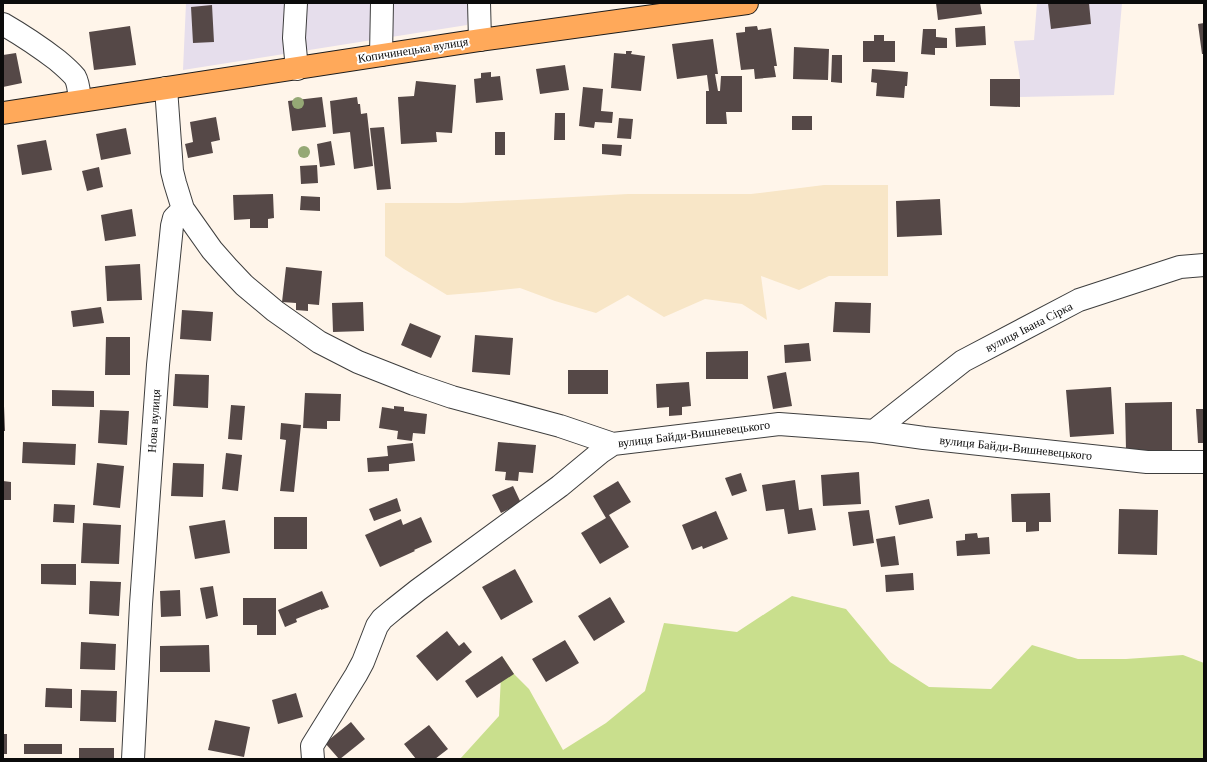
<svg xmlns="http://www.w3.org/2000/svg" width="1207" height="762" font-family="'Times New Roman',serif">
	<rect width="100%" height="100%" fill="#fff5ea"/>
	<path fill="#e6deec" d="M 186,3 L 470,3 L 467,25 L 183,70 Z
		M 1037,3 L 1122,3 L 1114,95 L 1020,97 L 1020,79 L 1014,41 L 1034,40 Z"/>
	<path fill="#f8e6c7" d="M 824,185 L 888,185 L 888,276 L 829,276 L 799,290 L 761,276 L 767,320 L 742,304 L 705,299 L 664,317 L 628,295 L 596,313 L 555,301 L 520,288 L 484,292 L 447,295 L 404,269 L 385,256 L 385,203 L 461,203 L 628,194 L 751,194 Z"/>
	<path fill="#c9df8d" d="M 792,596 L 846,609 L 890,662 L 929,687 L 991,689 L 1032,645 L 1078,659 L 1126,659 L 1183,655 L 1204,663 L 1204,759 L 460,759 L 499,716 L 502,656 L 514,674 L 529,689 L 563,750 L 606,723 L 645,691 L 664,623 L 737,632 Z"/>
	<path fill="#554847" d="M 936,3 L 980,3 L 982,14 L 938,20 Z
		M 1048,3 L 1089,3 L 1091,24 L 1051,29 Z
		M 212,5 L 214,42 L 193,43 L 191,7 Z
		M 1204,23 L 1204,54 L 1202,54 L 1198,24 Z
		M 130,26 L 136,65 L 94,70 L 89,32 Z
		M 757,26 L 758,30 L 771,28 L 777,66 L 774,66 L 776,77 L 755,79 L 754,69 L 741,70 L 736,33 L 745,32 L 745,27 Z
		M 985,26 L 986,45 L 956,47 L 955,28 Z
		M 923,29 L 936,29 L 936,37 L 947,38 L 947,48 L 935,48 L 935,55 L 921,54 Z
		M 874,35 L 884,35 L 884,41 L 895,41 L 895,62 L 863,62 L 863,41 L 874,41 Z
		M 713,39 L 718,74 L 715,74 L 718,91 L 720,91 L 721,76 L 742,76 L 742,112 L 726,112 L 727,124 L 706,124 L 706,91 L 709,91 L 707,75 L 677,79 L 672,44 Z
		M 794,47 L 829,49 L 828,80 L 793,79 Z
		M 626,51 L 632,51 L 631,54 L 645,56 L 641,91 L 611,88 L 614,53 L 626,54 Z
		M 16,53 L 22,83 L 3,87 L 3,55 Z
		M 832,55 L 842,55 L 842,83 L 831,82 Z
		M 565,65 L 569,90 L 540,94 L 536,69 Z
		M 872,69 L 908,72 L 907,86 L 905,86 L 904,98 L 876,96 L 877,83 L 871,82 Z
		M 491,72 L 491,77 L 500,76 L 503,100 L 476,103 L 474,79 L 481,78 L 481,73 Z
		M 990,79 L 1020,79 L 1020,107 L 990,106 Z
		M 416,81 L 456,85 L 452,133 L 436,132 L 437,142 L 401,144 L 398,97 L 414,96 Z
		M 583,87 L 603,89 L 601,111 L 613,112 L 612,123 L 595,122 L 594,128 L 579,126 Z
		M 322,97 L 326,127 L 292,131 L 288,101 Z
		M 357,97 L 358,104 L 360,104 L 361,114 L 367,113 L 373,166 L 354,169 L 350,132 L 333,134 L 330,101 Z
		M 555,113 L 565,113 L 565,140 L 554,140 Z
		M 792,116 L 812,116 L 812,130 L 792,130 Z
		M 216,117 L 220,140 L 211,142 L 213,153 L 188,158 L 185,144 L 193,142 L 190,122 Z
		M 619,118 L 633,119 L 631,139 L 617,138 Z
		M 384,127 L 391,189 L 377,190 L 370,128 Z
		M 126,128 L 131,154 L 101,160 L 96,134 Z
		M 495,132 L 505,132 L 505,155 L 495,155 Z
		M 46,140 L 52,170 L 22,175 L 17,145 Z
		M 331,141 L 335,165 L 320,167 L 317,144 Z
		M 602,144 L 622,145 L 621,156 L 602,154 Z
		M 317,165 L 318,183 L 301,184 L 300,166 Z
		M 99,167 L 103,187 L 87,191 L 82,171 Z
		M 273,194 L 274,218 L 268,219 L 268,228 L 250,228 L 250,219 L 234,220 L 233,195 Z
		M 301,196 L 320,197 L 320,211 L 300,210 Z
		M 940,199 L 942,235 L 897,237 L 896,201 Z
		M 132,209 L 136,236 L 105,241 L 101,215 Z
		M 140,264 L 142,300 L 107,301 L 105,266 Z
		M 286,267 L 322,271 L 319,305 L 308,304 L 308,311 L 296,310 L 296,303 L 282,302 Z
		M 363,302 L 364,331 L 333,332 L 332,303 Z
		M 835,302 L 871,303 L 870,333 L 833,332 Z
		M 101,307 L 104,323 L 73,327 L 71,311 Z
		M 182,310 L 213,312 L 211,341 L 180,339 Z
		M 410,323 L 441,336 L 431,358 L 401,345 Z
		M 475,335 L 513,338 L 510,375 L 472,372 Z
		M 106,337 L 130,337 L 130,375 L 105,375 Z
		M 809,343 L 811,361 L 785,363 L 784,345 Z
		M 748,351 L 748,379 L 706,379 L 706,352 Z
		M 568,370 L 608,370 L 608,394 L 568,394 Z
		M 786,372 L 792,406 L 773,409 L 767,376 Z
		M 175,374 L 209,375 L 208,408 L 173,406 Z
		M 689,382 L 691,406 L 682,407 L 682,415 L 669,416 L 669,407 L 657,408 L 656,384 Z
		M 1111,387 L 1114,434 L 1070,437 L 1066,390 Z
		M 52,390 L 94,391 L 94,407 L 52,406 Z
		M 305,393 L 341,394 L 340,421 L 327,421 L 327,429 L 303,428 Z
		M 1172,402 L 1172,450 L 1126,450 L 1125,403 Z
		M 231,405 L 245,406 L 242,440 L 228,439 Z
		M 3,406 L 4,406 L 5,431 L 3,431 Z
		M 394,406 L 404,407 L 404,411 L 427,414 L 425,434 L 413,433 L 412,441 L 397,439 L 398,431 L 379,428 L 382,407 L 394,409 Z
		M 1196,409 L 1204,409 L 1204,443 L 1198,443 Z
		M 100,410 L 129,411 L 127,445 L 98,443 Z
		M 281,423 L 301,425 L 294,492 L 280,491 L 286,440 L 280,439 Z
		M 23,442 L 76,444 L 75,465 L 22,463 Z
		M 498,442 L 536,445 L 533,473 L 519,472 L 518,481 L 505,480 L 506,472 L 495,471 Z
		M 413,443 L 415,461 L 389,464 L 389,471 L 368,472 L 367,458 L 388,456 L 387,446 Z
		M 226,453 L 242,455 L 238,491 L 222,489 Z
		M 97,463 L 124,466 L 120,508 L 93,505 Z
		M 173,463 L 204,464 L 203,497 L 171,496 Z
		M 859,472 L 861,504 L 823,506 L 821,475 Z
		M 741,473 L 747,491 L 732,496 L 725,478 Z
		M 795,480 L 799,510 L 812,508 L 816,530 L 788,534 L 784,509 L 766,511 L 762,485 Z
		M 3,481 L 11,482 L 11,500 L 3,500 Z
		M 618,481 L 631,502 L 609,515 L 629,547 L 600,564 L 581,533 L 606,518 L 593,496 Z
		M 513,486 L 521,503 L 501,513 L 492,495 Z
		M 1050,493 L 1051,522 L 1039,522 L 1039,531 L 1026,532 L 1026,522 L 1012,522 L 1011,494 Z
		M 397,498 L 401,511 L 374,521 L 369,509 Z
		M 929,499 L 933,518 L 899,525 L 895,506 Z
		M 54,504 L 75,505 L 74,523 L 53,522 Z
		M 1119,509 L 1158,510 L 1157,555 L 1118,554 Z
		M 869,510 L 874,543 L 853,546 L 848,512 Z
		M 716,511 L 728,539 L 703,549 L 702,546 L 692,550 L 682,525 Z
		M 274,517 L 307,517 L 307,549 L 274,549 Z
		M 421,517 L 432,542 L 414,550 L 415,551 L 380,567 L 365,535 L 401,519 L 403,525 Z
		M 225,520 L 230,553 L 195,559 L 189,526 Z
		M 83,523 L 121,525 L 119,564 L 81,563 Z
		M 977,533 L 978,538 L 989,537 L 990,554 L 957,556 L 956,541 L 965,540 L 965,534 Z
		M 895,536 L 899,565 L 881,567 L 876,539 Z
		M 41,564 L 76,564 L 76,585 L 41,584 Z
		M 515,569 L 533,602 L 501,620 L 482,587 Z
		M 913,573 L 914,590 L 886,592 L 885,575 Z
		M 90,581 L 121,582 L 119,616 L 89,614 Z
		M 213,586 L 218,616 L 206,619 L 200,588 Z
		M 180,590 L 181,616 L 161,617 L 160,591 Z
		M 322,591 L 329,607 L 321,610 L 321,609 L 296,619 L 297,622 L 285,627 L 278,610 Z
		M 610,597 L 625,622 L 594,641 L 578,616 Z
		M 243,598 L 276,598 L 276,635 L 257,635 L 257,625 L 243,625 Z
		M 447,631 L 459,646 L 464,642 L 472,652 L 437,681 L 416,656 Z
		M 565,640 L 579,663 L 546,682 L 532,659 Z
		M 81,642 L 116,644 L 115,670 L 80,669 Z
		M 209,645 L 210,672 L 160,672 L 160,646 Z
		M 502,656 L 514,674 L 477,698 L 465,681 Z
		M 46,688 L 72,689 L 72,708 L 45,707 Z
		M 81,690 L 117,691 L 116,722 L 80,721 Z
		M 296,693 L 303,717 L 278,724 L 272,700 Z
		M 215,720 L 250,727 L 244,757 L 208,750 Z
		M 351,722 L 365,739 L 340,759 L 339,759 L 325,743 Z
		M 429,725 L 448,749 L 435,759 L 416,759 L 404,744 Z
		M 3,734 L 7,734 L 7,754 L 3,754 Z
		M 24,744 L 62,744 L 62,754 L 24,754 Z
		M 79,748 L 114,748 L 114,759 L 79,759 Z"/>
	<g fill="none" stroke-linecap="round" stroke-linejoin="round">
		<defs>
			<path id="minor" d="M 296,3 L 294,38 L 297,69
				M 479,3 L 480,40
				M 3,24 C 22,35 40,47 57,60 C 63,65 70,71 75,77 C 79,84 79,94 80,101
				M 381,55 L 382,3
				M 183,209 L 212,250 L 227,267 L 244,285 L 275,311 L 319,342 L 358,362 L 414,384 L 452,397 L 560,426 L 613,444 L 779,424 L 874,431 L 924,438 L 1147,462 L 1204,462
				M 874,431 L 963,361 L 1079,300 L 1180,267 L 1204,265
				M 133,759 L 141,604 L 158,365 L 172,226 L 174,218 L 183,209 L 175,183 L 172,171 L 166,88
				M 313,759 L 312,746 L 356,675 L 363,662 L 377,626 L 382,619 L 394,609 L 418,590 L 560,486 L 601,452 L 613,444"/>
			<path id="major" d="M 3,113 L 480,40 L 747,3"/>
		</defs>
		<use href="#minor" stroke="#3e3e3e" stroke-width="24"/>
		<use href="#major" stroke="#1c1c1c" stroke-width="24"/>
		<use href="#minor" stroke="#fff" stroke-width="22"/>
		<use href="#major" stroke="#ffa95a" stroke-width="22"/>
	</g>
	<g fill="#95a875">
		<circle cx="298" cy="103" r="6"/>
		<circle cx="304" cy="152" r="6"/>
	</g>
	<g text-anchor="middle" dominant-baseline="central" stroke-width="4" stroke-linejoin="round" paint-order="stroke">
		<g font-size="12" fill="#0b0b0b" stroke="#fff">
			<text transform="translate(413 50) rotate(-9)">Копичинецька вулиця</text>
			<text transform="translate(1029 327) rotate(-27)">вулиця Івана Сірка</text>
			<text transform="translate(154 421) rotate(-86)">Нова вулиця</text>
			<text transform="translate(694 434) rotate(-7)">вулиця Байди-Вишневецького</text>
			<text transform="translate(1016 448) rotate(6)">вулиця Байди-Вишневецького</text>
		</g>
	</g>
	<rect width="1207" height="762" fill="none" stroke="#0b0b0b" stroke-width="8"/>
</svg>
